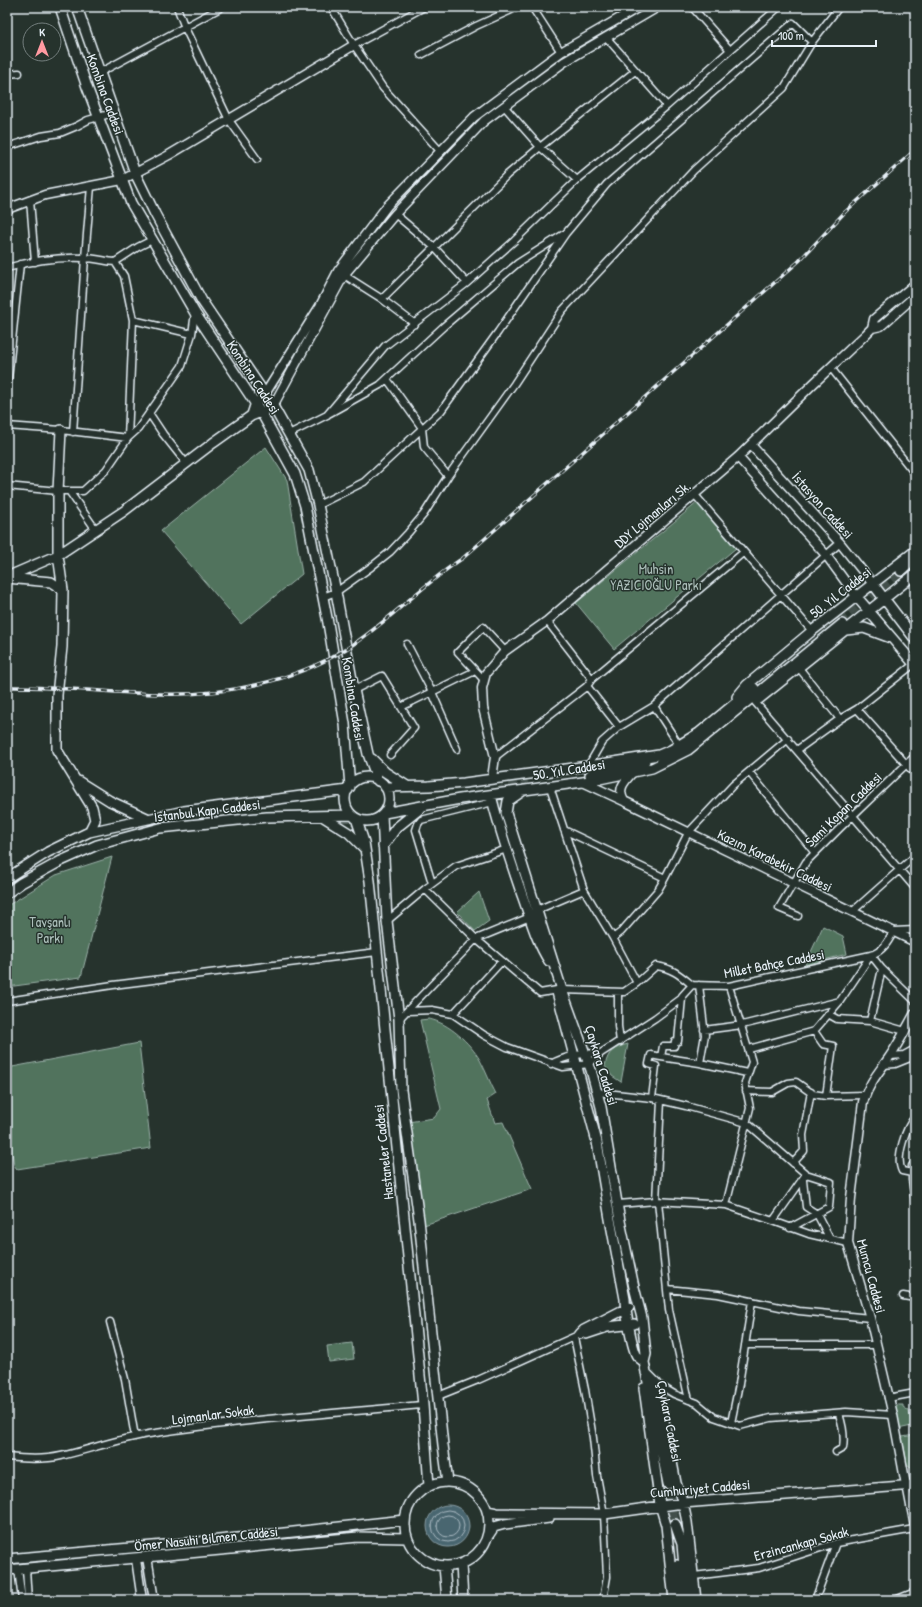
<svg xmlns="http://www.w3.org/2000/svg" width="922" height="1607" font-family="'Patrick Hand',sans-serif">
	<rect width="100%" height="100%" fill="#26332d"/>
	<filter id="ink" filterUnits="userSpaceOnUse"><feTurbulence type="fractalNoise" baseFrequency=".025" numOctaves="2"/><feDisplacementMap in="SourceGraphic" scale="8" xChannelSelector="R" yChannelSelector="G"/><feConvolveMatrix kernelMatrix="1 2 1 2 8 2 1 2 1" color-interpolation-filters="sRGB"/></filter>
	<g filter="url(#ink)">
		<path fill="#51735d" stroke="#9cb2aa" d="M 266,447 L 287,480 L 302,574 L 241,624 L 161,531 Z
			M 698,502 L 736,548 L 614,649 L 576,603 Z
			M 112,857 L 81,977 L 7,987 L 7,906 L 56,875 Z
			M 479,892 L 489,921 L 475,931 L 457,912 Z
			M 823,926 L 843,936 L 847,954 L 805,965 Z
			M 429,1019 C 449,1023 470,1043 480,1060 C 486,1071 490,1083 496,1094 L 487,1100 L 495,1123 L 503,1122 L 532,1189 L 424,1225 L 408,1122 L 434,1118 L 441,1109 L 420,1020 Z
			M 139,1043 L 151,1148 L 17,1169 L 14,1165 L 7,1123 L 7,1068 Z
			M 628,1044 L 621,1082 L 612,1076 L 605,1066 C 608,1051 614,1048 628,1044 Z
			M 352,1343 L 354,1359 L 329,1362 L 327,1346 Z
			M 893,1405 L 903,1405 L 903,1407 L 909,1411 L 912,1426 L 898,1429 Z
			M 915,1435 L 915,1468 L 912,1468 L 907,1464 L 902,1437 Z"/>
		<path fill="#4a6670" stroke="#899ea6" d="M427 1526a21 21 0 1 1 42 0a21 21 0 1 1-42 0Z"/>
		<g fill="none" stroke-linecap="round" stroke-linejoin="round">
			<path stroke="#a9b9c2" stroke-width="1" d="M432 1526a16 16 0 1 1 32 0a16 16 0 1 1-32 0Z
				M437 1526a11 11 0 1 1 22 0a11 11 0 1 1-22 0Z"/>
			<path stroke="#43504b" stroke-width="9" stroke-dasharray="9 4.5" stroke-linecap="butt" d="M 838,621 L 901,571
				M 500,809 C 496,783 507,788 528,783
				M 668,1484 L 675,1524"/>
			<defs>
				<path id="minor" d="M 177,7 L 185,28 L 229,120 L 257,159
					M 331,7 L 354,45 L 383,88 L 441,152
					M 532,7 L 561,52
					M 692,7 L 730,50
					M 606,37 L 667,106
					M 354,45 L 424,7
					M 421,55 L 476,26 L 518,7
					M 99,73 L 222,7
					M 7,74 L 19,73
					M 504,106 L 540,147 L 577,180
					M 7,147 L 41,136 L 60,133 L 77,126 L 88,120 L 113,113
					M 30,200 L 35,262
					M 395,214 L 434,247 L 467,283
					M 115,262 L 138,247 L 152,240
					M 7,268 C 31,261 59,257 84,258 C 94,258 105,261 115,262 L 124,276 L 133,320 L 128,438 L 106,470 L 83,491 L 58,491 L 7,486
					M 341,273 L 382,299 L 415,324
					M 382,299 L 507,175 L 540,147 L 635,71
					M 133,320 L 192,334
					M 831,368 L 915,474
					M 387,379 L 422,428 L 424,447 L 448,476
					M 7,389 L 20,264
					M 149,413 L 163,434 L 186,463
					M 330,413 L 380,385 L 444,326 L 518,263 L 564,234
					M 7,426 L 61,430 L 128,438 L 138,429 L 182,366 L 192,334 L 195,313
					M 73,432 L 85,258 L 91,186
					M 289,434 L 327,415 L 385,346 L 467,283 L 514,241 L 577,180 L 667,106 L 779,7
					M 69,491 L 96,530
					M 695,495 L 812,631
					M 318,505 L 364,482 L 441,411 L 498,332 L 566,233 L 607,184 L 793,23 L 812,42
					M 323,597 L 336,592 L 371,567 L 390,552 L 408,533 L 424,514 L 448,476 L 514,384 L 562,311 L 694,170 L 784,88 L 812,42 L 839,7
					M 547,621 L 592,679
					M 407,644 L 432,692 L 457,749
					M 914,664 L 857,709 L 915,774
					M 484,680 L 458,652 L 483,627 L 505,651
					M 587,686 L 619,727
					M 354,690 L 382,676 L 414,728 L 390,755
					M 755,702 L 915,888
					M 654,706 L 679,745
					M 401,707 L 475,671
					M 840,719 L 857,709
					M 797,750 L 840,719 L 799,668
					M 495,757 L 587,686 L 592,679 L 744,552
					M 588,766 L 602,742 L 619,727 L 654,706 L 840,543
					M 749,772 L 815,853
					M 550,787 L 584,890 L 613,938 L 637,983
					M 564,830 L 665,878
					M 432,883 L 416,830 L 418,824 L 421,820 L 493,802
					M 425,889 L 476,939 L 540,993 L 557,990
					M 537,910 L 584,890
					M 853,911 L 915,856
					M 798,916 L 779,908 L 806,862 L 841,827 L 915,756
					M 387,921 L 425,889 L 456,866 L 507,849
					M 613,938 L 621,932 L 658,890 L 665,878 L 688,833 L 733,785 L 788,739
					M 871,955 L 882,969 L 915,1001
					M 699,985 L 705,1035 L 700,1063
					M 562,990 L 624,992 L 637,983 L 656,966 C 672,968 680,975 692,985
					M 618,993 L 618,1026 L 620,1042
					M 7,1001 L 113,985 L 377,952
					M 408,1011 L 432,1010 L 453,1014 L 484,1035 L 507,1047 L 563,1067 L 589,1064 L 601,1053 C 583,1053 567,1055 551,1064
					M 453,1014 L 502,961
					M 828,1014 L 837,1019 L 870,1021 L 882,969
					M 399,1019 L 476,939 L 530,917
					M 870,1021 L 905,1031
					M 704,1030 L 742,1025 L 840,1001
					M 749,1049 L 814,1031 L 840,1001 L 871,955
					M 601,1053 L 655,1018 L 682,998 L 682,996 L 692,985 L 729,986 L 871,955 C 883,951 888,942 894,931 L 915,930
					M 890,1056 L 904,1055 L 915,1049
					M 661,1057 L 700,1063 L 747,1073
					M 883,1065 L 895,1064 L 915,1056
					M 746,1091 L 772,1092 L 788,1083 L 796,1082 L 813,1094 L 826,1096 L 833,1046 L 823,1044 L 814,1031
					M 597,1092 L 652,1098 L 686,1106 L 747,1123 L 806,1174 L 773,1221 L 809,1234 L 848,1243
					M 826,1096 L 865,1095
					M 652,1098 L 656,1066 L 649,1064 L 651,1055 L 661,1057 L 663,1046 L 674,1046 L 675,1041 L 678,1041 L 682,998
					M 915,1162 L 912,1166 L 912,1180 L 915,1202
					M 793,1163 L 804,1151 L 803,1135 L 811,1092
					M 912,1173 L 902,1171 C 895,1158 906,1127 915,1117
					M 803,1180 L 806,1207 L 817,1214 L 830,1239
					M 656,1201 L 661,1101
					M 658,1201 L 669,1310 L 689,1400
					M 618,1204 L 656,1201 L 726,1205 L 773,1221
					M 726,1205 L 750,1108 L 745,1083 L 752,1062 L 729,986
					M 790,1228 L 829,1207 L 831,1182 L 806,1174
					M 667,1289 L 718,1294 L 799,1311 L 870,1318
					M 903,1296 L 915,1298
					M 110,1322 L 125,1379 L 135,1437
					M 574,1337 L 585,1390 L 593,1438 L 597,1476 L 604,1514 L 607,1577 L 603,1600
					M 745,1345 L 876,1345
					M 657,1384 L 674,1394 L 697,1403 L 714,1417 L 740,1426 L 771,1418 L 846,1412 L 893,1415
					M 438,1396 L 478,1380 L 578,1335
					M 888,1398 L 915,1393
					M 731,1423 L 739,1384 L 752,1301
					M 836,1452 L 843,1448 C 845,1436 843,1426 839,1414
					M 7,1457 C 25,1459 44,1460 61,1456 C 91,1449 118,1439 149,1434 C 240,1420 332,1413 423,1405
					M 906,1485 L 915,1532
					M 18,1569 L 22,1600
					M 26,1569 L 28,1600
					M 694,1576 L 759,1568 L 836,1543 L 914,1529
					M 815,1600 L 836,1543
					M 895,1600 L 915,1592"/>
				<path id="tertiary" d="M 7,209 L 45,195 L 122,180 L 169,155 L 354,45
					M 872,328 L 881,326 L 915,296
					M 261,412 L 273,406 L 344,275 L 395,214 L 484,121 L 564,62 L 658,7
					M 251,416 L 255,404 L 265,394 L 320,306 L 338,271 L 387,206 L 474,117 L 561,52 L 639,7
					M 751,445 L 840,543 L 873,584
					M 738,457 L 826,555 L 856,596
					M 492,778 L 495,757 L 483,708 L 482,688 L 486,673 L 505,651 L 547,621 L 738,457 L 813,384 L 865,335 L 872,328 L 874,319 L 915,284
					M 583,782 L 624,801 C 617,789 624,782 632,773
					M 624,801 L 915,942
					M 906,1485 L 893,1415 L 870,1318 L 848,1243 L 851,1198 L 863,1102 C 868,1085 878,1073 888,1059 C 898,1045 906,1029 915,1013
					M 147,1557 L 154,1600
					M 136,1559 L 142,1600"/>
				<path id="secondary" d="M 60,7 L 87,87 L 131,203 L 195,313 L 261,412 L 295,474 L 305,506 L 328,623 L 345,724 L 350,787
					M 77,7 L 135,173 L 155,214 L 202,301 L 273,406 L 309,470 L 318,505 L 336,592 L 354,690 L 368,754 L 378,781
					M 61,430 L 58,491 L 58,555 L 63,590 L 62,647 L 57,695 L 57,750 L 92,807 L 95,820 L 89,832
					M 901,571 L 915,559
					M 7,577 L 58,555 L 124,511 L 213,443 L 251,416 L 261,412
					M 7,578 L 51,582 L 63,590
					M 873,584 L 915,639
					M 856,596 L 915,665
					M 846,630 L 864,628 L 891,638
					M 737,697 L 747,685 L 812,631 L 915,551
					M 759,699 L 915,574
					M 372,759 L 385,772 L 407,786
					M 590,775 L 645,761
					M345 799a22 22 0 1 1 44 0a22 22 0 1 1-44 0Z
					M 78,781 L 110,801 L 147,818
					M 385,787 L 429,786 L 464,783 L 588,766 L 659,755 L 671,750 L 699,733 L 754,688
					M 524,790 L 508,801 L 506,813 L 562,990 L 591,1070 L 601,1107 L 620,1221 L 634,1287 L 642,1318 L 646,1354 L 644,1362 L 668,1484
					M 491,795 C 499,829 511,862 522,895 C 530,917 536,941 549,961
					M 384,813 L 460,799 L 590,781 L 652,768 L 688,750 L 842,624
					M 382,815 L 387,921 L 399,1019 L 401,1090 L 419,1220 L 443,1445 L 448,1482
					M 322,816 L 349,833 L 365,849
					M 356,818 L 364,842 L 370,881 L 423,1405 L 429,1486
					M 383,846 L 396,828 L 421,808
					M 7,878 L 48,852 L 89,832 L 184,811 L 348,790
					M 7,893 L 21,883 L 61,861 L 97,845 L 160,828 L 267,817 L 352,815
					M 557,992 L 597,1142 L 610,1219 L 625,1299 C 625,1308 632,1349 637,1356 C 639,1358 642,1360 644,1362
					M 580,1334 L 584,1330 L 629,1307
					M 586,1334 L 607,1327 L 634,1324
					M 646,1373 L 657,1384 L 676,1483 L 683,1503 L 687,1522 L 696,1600
					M 644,1388 L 660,1505 L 666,1525 L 674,1600
					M405 1524a42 42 0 1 1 84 0a42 42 0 1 1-84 0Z
					M 487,1511 L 497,1513 L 604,1514 L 683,1503 L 915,1485
					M 675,1524 L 682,1544 L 687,1600
					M 488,1536 L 494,1527 L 505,1524 L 549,1518
					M 7,1559 L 209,1541 L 405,1520
					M 461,1564 L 463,1600
					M 677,1565 L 681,1600
					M 444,1566 L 447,1600
					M 7,1570 L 358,1537 L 407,1538"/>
			</defs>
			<use href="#minor" stroke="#e8f1f8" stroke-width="9"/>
			<use href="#tertiary" stroke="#e8f1f8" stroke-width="11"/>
			<use href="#secondary" stroke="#e8f1f8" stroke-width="12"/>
			<use href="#minor" stroke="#26332d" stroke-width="6"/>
			<use href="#tertiary" stroke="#26332d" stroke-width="8"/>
			<use href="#secondary" stroke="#26332d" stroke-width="9"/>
			<defs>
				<path id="rail" d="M 7,687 C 58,686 109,693 161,694 C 223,696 293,682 346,649 C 388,623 421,585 463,558 L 799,261 L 845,212 L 915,150"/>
			</defs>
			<use href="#rail" stroke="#e8f1f8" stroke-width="3.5"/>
			<use href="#rail" stroke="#26332d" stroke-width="2" stroke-dasharray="6" stroke-linecap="butt"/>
		</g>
	</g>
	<g text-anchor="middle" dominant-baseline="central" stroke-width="3" stroke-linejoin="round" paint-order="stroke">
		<g font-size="14" fill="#e8f1f8" stroke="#26332d">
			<text transform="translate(106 94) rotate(70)">Kombina Caddesi</text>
			<text transform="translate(254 377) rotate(57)">Kombina Caddesi</text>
			<text transform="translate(823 505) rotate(48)">İstasyon Caddesi</text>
			<text transform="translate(652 514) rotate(-40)">DDY Lojmanları Sk.</text>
			<text transform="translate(840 592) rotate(-38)">50. Yıl Caddesi</text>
			<text transform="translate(354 699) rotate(81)">Kombina Caddesi</text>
			<text transform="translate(569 769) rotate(-9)">50. Yıl Caddesi</text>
			<text transform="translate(843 809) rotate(-44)">Sami Kopan Caddesi</text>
			<text transform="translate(207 810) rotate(-7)">İstanbul Kapı Caddesi</text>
			<text transform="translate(775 860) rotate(26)">Kazım Karabekir Caddesi</text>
			<text transform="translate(774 963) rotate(-11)">Millet Bahçe Caddesi</text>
			<text transform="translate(602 1065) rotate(73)">Çaykara Caddesi</text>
			<text transform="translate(383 1152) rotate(-96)">Hastaneler Caddesi</text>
			<text transform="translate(872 1276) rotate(75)">Mumcu Caddesi</text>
			<text transform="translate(213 1414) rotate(-7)">Lojmanlar Sokak</text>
			<text transform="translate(670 1421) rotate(79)">Çaykara Caddesi</text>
			<text transform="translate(700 1488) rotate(-5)">Cumhuriyet Caddesi</text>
			<text transform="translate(206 1538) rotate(-6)">Ömer Nasuhi Bilmen Caddesi</text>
			<text transform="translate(801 1543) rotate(-15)">Erzincankapı Sokak</text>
		</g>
		<g font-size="14" fill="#acbfba" stroke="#26332d">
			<text x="656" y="568">Muhsin<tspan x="656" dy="16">YAZICIOĞLU Parkı</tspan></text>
			<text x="50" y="921">Tavşanlı<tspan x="50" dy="16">Parkı</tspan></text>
		</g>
	</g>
	<rect width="922" height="1607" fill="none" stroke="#26332d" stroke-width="24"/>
	<rect x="12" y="12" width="898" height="1583" fill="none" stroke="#e8f1f8" stroke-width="1.5" filter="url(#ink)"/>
	<g transform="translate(42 42)"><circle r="19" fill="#26332d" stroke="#747f7e"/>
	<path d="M0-3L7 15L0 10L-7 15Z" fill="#ff9aa2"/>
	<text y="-6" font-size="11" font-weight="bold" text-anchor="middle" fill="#e8f1f8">K</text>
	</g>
	<path d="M772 40v6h104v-6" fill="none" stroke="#e8f1f8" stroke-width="2"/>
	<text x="778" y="40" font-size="12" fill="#e8f1f8" stroke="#26332d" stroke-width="3" paint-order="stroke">100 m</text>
</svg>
